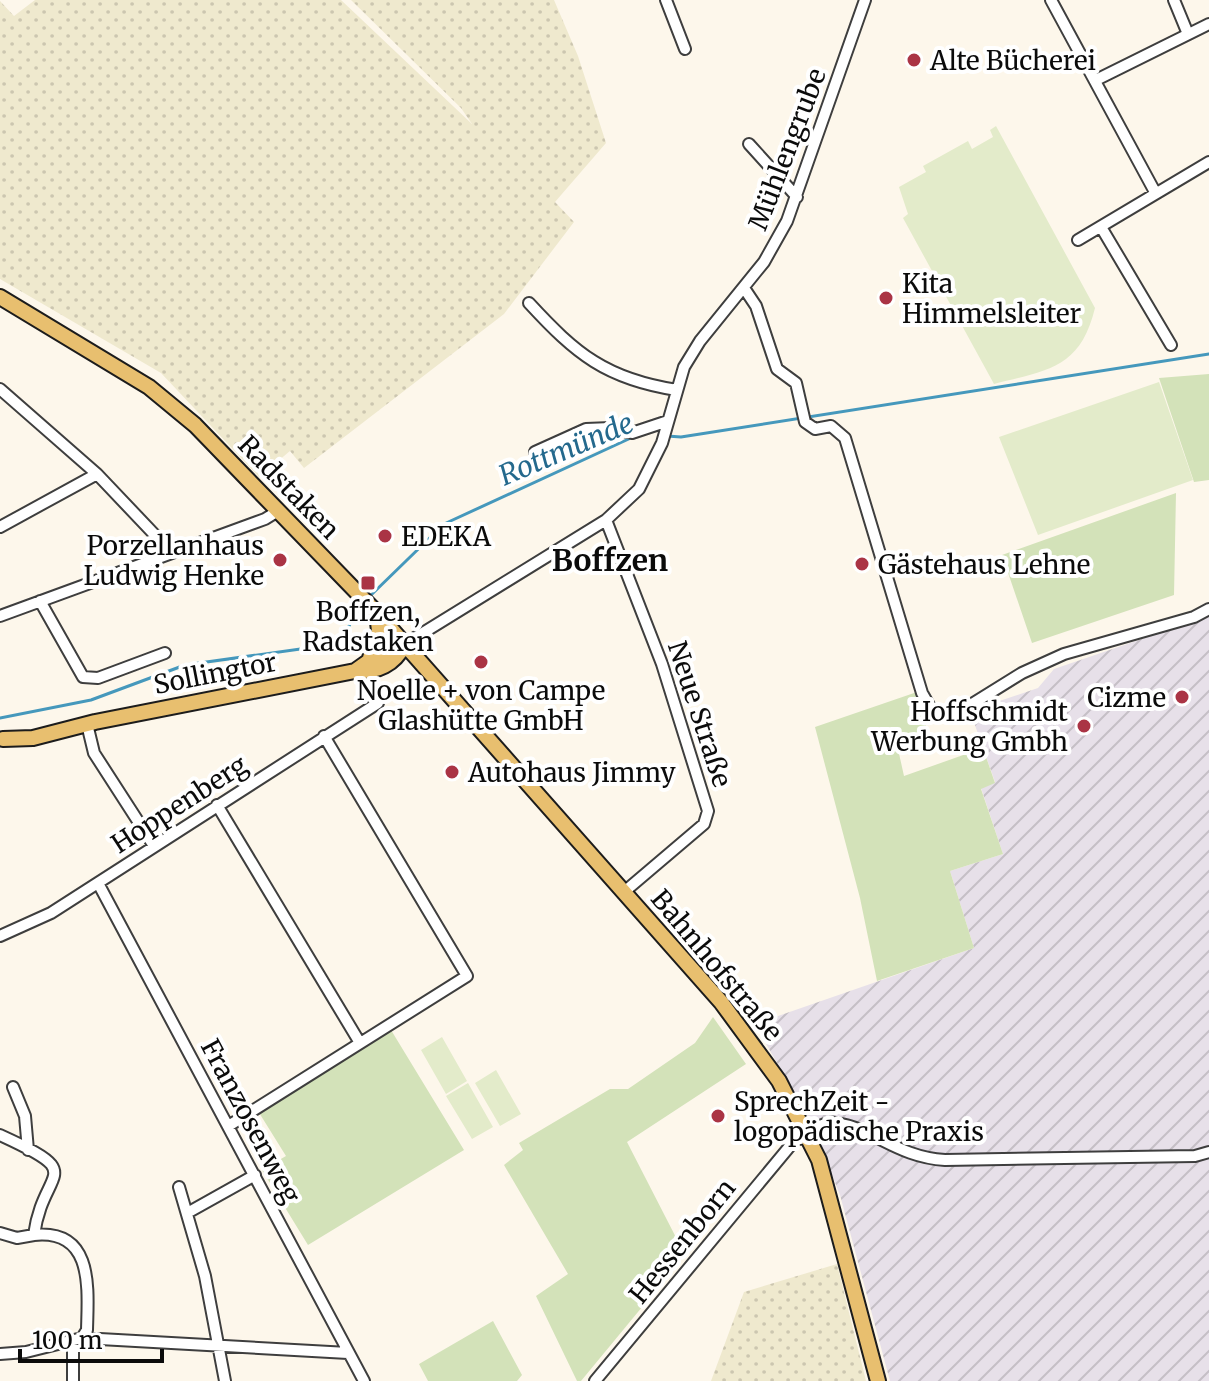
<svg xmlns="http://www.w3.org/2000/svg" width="1209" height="1381" font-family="Merriweather,serif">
	<defs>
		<pattern id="industrial-furrows" width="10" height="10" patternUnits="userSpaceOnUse" patternTransform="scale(2)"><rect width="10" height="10" fill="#e7e0e9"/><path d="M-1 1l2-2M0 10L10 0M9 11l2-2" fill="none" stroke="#c5bfc6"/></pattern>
		<pattern id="farmland-dots" width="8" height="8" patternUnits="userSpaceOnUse" patternTransform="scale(2)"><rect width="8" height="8" fill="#efe9ce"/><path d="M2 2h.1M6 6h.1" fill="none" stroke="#ccc6b0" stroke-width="1.8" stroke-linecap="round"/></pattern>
	</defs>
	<rect width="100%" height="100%" fill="#fdf7eb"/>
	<path fill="url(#industrial-furrows)" d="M 1209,616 L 1209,1381 L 890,1381 L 840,1195 L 812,1125 L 755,1024 L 974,948 L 950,871 L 1003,854 L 981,788 L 995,782 L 970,711 L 1038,688 L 1054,669 Z"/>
	<path fill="url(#farmland-dots)" d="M 35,0 L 341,0 L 472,124 L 461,108 L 351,0 L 554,0 L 578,56 L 606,143 L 555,202 L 574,222 L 504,314 L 304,468 L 290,451 L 259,477 L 161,373 L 0,279 L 0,1 L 14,16 Z
		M 837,1264 L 866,1381 L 711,1381 L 744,1292 Z"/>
	<path fill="#d3e2b9" d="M 1209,374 L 1209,480 L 1194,482 L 1159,378 Z
		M 1176,493 L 1174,595 L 1032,643 L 1002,555 Z
		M 917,692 L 927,729 L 896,740 L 904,776 L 983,748 L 995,783 L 981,789 L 1003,854 L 950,871 L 974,948 L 877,981 L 860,898 L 815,727 Z
		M 713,1017 L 746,1064 L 627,1142 L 685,1255 L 581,1381 L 577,1381 L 536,1296 L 568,1274 L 504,1165 L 523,1150 L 519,1143 L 610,1089 L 628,1089 L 695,1043 Z
		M 391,1030 L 464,1150 L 308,1245 L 262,1170 L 286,1156 L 258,1111 Z
		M 493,1321 L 522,1375 L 517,1381 L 428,1381 L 419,1364 Z"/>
	<path fill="#e3ebca" d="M 996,126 L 1095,308 C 1080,369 1048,370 994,384 L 903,218 L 908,214 L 899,187 L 926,172 L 923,166 L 968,141 L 972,149 L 993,137 L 990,130 Z
		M 1159,382 L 1193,480 L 1038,535 L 999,437 Z
		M 442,1037 L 467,1081 L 446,1094 L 421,1050 Z
		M 496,1070 L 521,1114 L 500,1126 L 475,1083 Z
		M 468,1083 L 493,1127 L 472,1139 L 446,1096 Z"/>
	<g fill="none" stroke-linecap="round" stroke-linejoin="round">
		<path stroke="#4598bc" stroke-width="3" d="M 667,436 L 681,437 L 1209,354
			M 369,597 L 444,524 L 633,437
			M 0,718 L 91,700 L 185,665 L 329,645 L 342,638 L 361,605"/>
		<defs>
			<path id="minor" d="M 666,0 L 685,49
				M 1051,0 L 1155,192
				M 1174,0 L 1188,34
				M 1096,80 L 1209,24
				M 749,144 L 797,197
				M 1101,227 L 1171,345
				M 1078,240 L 1209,162
				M 744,288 L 756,306 L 777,369 L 796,383 L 805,422 L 815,429 L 831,426 L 845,438 L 922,693 L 930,707
				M 529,303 C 576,354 606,379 677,390
				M 0,389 L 97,474 L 172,553
				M 535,452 L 586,429 L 611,428 L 632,433 L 668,421
				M 606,520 L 662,664 L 708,811 L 704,824 L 624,892
				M 0,527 L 97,474
				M 40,601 L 83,677 L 98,678 L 165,653
				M 0,616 L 265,519 L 278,511
				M 405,644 L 606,520 L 639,489 L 662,443 L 684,367 L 700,341 L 764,262 L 787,221 L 865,0
				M 956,714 L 1022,673 L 1064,654 L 1194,617 L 1209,609
				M 87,724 L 94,753 L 154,846
				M 217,805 L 360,1043
				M 98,883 L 364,1381
				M 0,936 L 51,913 L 378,703
				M 13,1087 L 25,1116 L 28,1150
				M 230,1125 L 467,976 L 324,736
				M 0,1135 C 90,1176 43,1167 34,1235 C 94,1229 88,1288 87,1330 L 82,1338
				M 808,1136 C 816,1129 825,1120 836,1123 C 875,1129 897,1157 945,1160 L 1195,1156 L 1209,1152
				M 179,1187 L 205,1276 L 225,1381
				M 189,1212 L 255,1175
				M 0,1233 L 17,1238 L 34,1235
				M 0,1354 L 26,1352 L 82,1338 L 348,1353
				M 73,1381 L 73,1340
				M 595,1381 L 795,1140 L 848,1128"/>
			<path id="major" d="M 0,297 L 149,387 L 195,425 L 377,613 L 721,1002 L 779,1081 L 819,1160 L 878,1381
				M 370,658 L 379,631 L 377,613
				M 355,671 L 386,649 L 405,644
				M 3,739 L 33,738 L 95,722 L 355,671 C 378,672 394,665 405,644"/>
		</defs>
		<use href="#minor" stroke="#3e3e3e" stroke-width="14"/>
		<use href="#major" stroke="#1c1c1c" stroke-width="18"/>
		<use href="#minor" stroke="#fff" stroke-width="10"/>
		<use href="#major" stroke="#e8bf6f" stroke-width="14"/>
	</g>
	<g fill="#aa3445" stroke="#fff" stroke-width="3">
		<circle cx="914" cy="60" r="8"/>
		<circle cx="886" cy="298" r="8"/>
		<circle cx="385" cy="536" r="8"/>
		<circle cx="280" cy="560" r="8"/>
		<circle cx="862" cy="564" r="8"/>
		<rect x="360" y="575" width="16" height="16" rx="4"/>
		<circle cx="481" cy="662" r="8"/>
		<circle cx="1182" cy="697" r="8"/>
		<circle cx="1084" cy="726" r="8"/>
		<circle cx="452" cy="772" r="8"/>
		<circle cx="718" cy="1116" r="8"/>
	</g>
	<g text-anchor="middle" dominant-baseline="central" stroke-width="8" stroke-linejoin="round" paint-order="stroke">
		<g font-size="26" fill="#0b0b0b" stroke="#fff" text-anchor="start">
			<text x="930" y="60">Alte Bücherei</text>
			<text x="902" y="283">Kita<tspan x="902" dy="30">Himmelsleiter</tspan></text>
			<text x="401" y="536">EDEKA</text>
			<text x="264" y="545" text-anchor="end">Porzellanhaus<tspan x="264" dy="30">Ludwig Henke</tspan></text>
			<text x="878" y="564">Gästehaus Lehne</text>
			<text x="368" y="611" text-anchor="middle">Boffzen,<tspan x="368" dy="30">Radstaken</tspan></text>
			<text x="481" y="690" text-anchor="middle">Noelle + von Campe<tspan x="481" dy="30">Glashütte GmbH</tspan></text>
			<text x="1166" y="697" text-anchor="end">Cizme</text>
			<text x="1068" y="711" text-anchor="end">Hoffschmidt<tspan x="1068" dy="30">Werbung Gmbh</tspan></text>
			<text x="468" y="772">Autohaus Jimmy</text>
			<text x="734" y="1101">SprechZeit -<tspan x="734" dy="30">logopädische Praxis</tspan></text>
		</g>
		<g font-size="26" fill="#0b0b0b" stroke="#fff">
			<text transform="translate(787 149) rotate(-69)">Mühlengrube</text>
			<text transform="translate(289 487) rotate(46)">Radstaken</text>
			<text transform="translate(215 673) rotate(-11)">Sollingtor</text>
			<text transform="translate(700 714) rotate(72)">Neue Straße</text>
			<text transform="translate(179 804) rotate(-33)">Hoppenberg</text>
			<text transform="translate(717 965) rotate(50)">Bahnhofstraße</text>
			<text transform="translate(251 1121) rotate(62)">Franzosenweg</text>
			<text transform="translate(682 1241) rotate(-51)">Hessenborn</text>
		</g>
		<g font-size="28" font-style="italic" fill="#24698d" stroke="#fff">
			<text transform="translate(566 449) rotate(-23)">Rottmünde</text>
		</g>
		<g font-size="30" font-weight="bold" fill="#0b0b0b" stroke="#fff">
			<text x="610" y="560">Boffzen</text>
		</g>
	</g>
	<path d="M20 1349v12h142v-12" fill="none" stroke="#0b0b0b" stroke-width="4"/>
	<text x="32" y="1349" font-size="24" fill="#0b0b0b" stroke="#ffffff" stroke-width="6" paint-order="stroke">100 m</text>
</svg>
